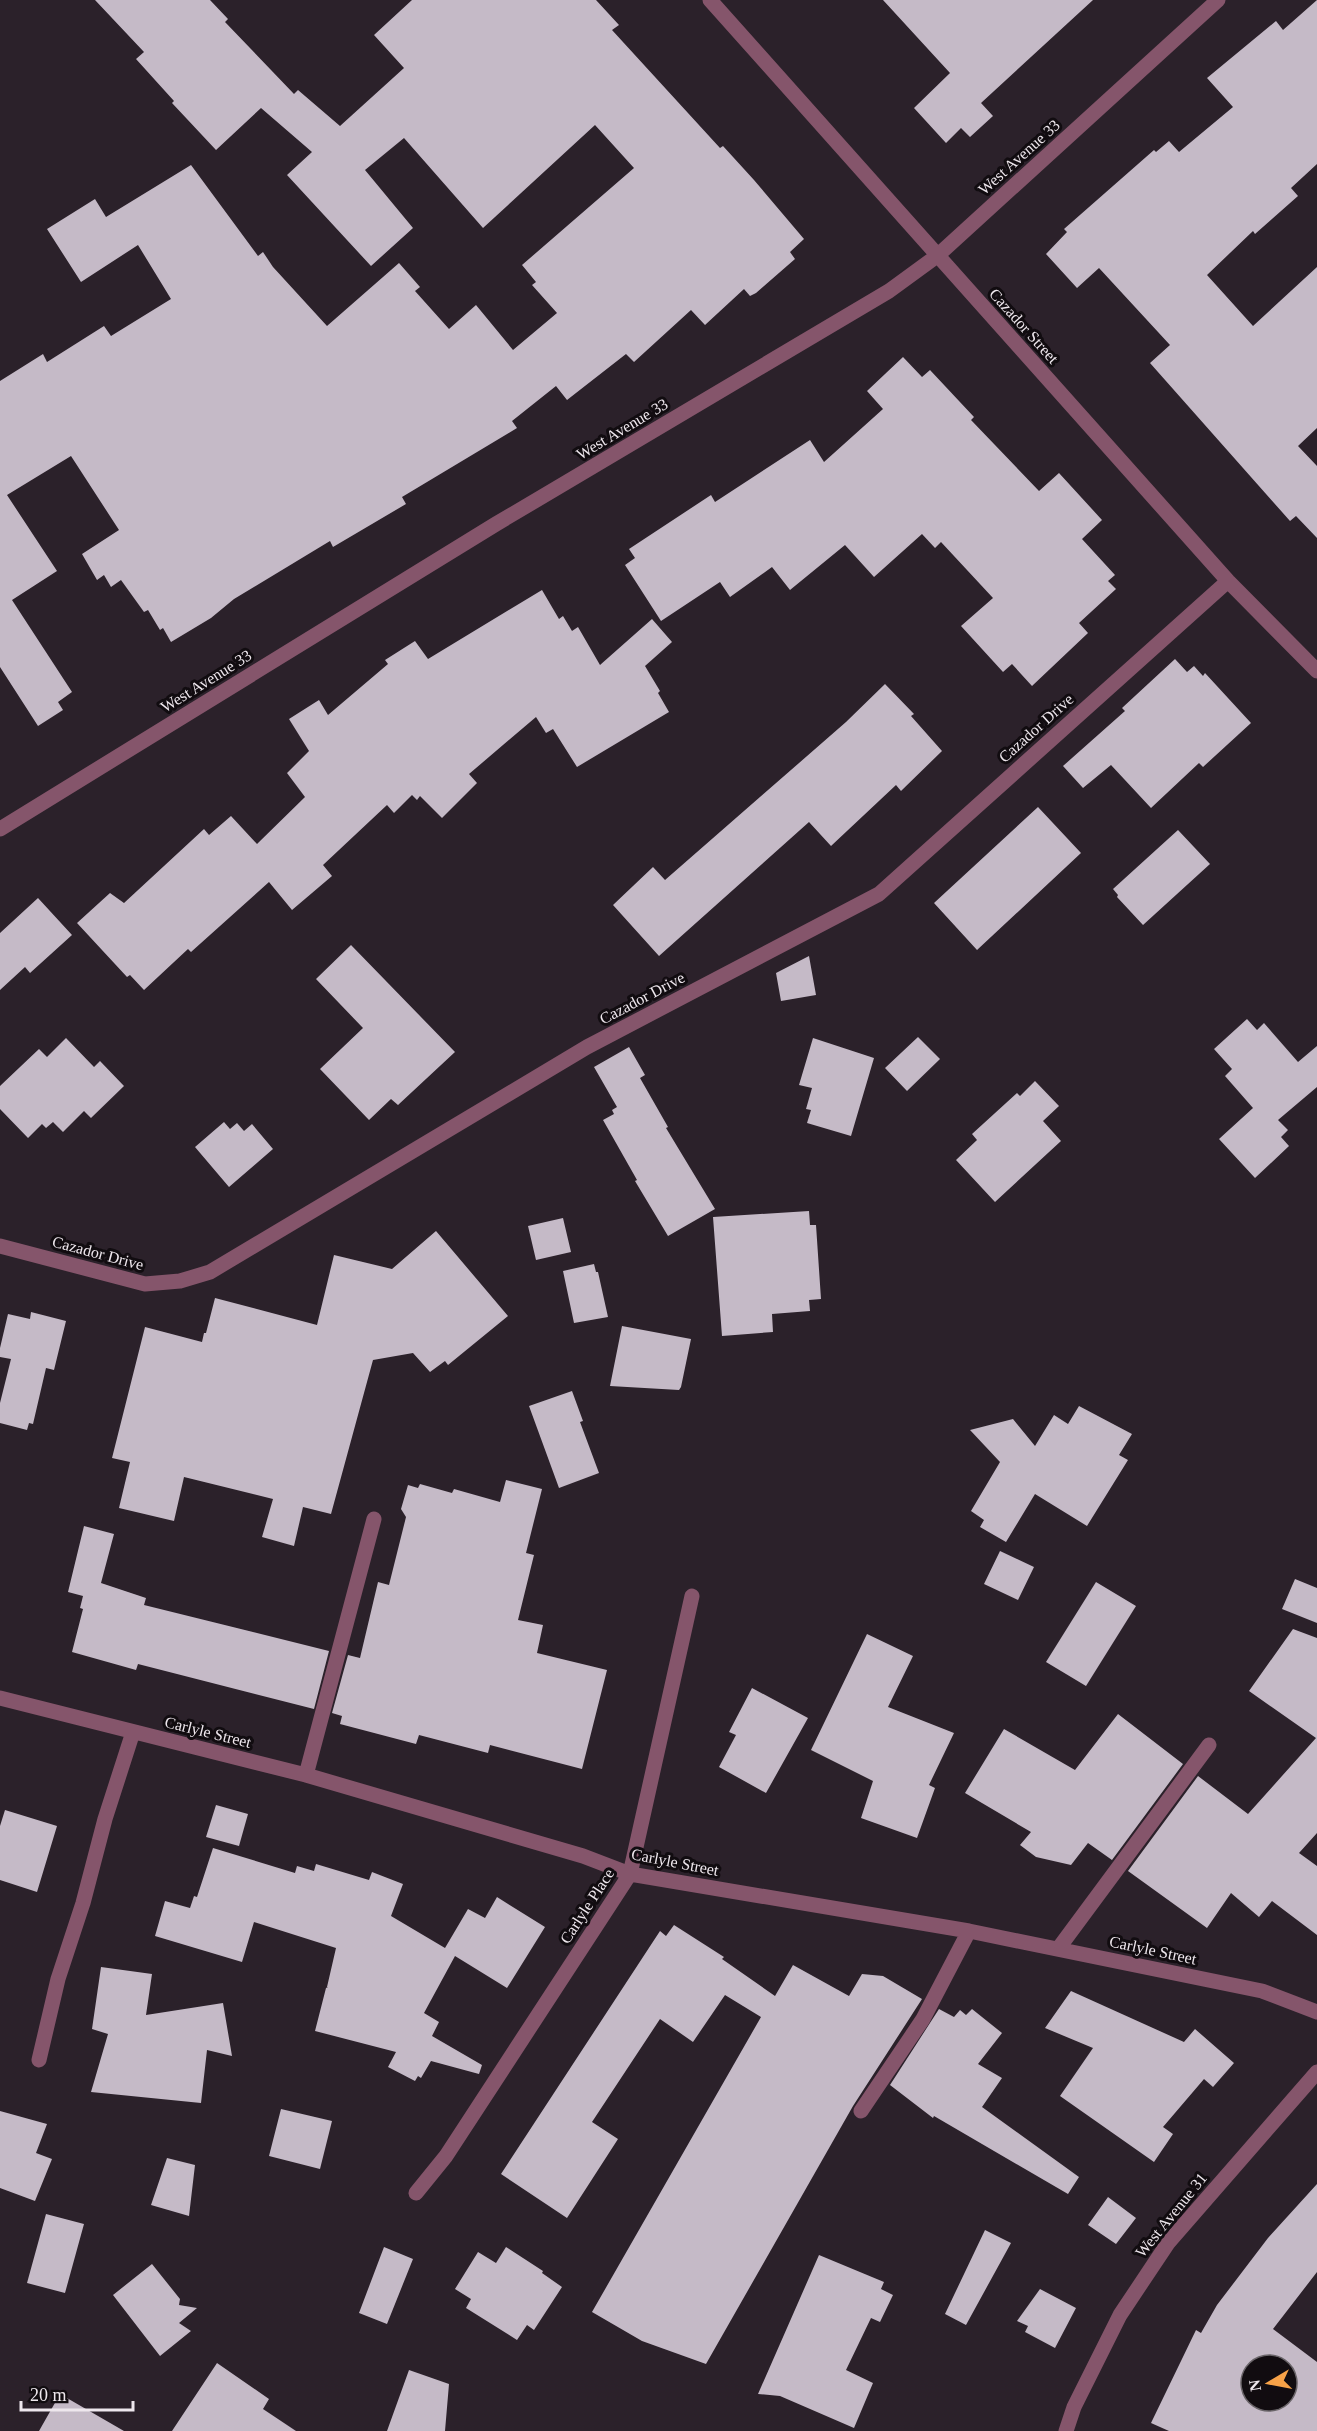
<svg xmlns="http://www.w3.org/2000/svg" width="1317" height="2431" font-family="Georgia,serif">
	<rect width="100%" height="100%" fill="#2b212a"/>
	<path fill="#c5bac7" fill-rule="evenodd" d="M 95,0 L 210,0 L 228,19 L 225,22 L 294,94 L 298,90 L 340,126 L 404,68 L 374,35 L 412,0 L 596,0 L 619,25 L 612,30 L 720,148 L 723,146 L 754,180 L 804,239 L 790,252 L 795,259 L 756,293 L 750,296 L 744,289 L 705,325 L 691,310 L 634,362 L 626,354 L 567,400 L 556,386 L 512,421 L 517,428 L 402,497 L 406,504 L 333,547 L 330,541 L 234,599 L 211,618 L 171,642 L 163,628 L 160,630 L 148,610 L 144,612 L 121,580 L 111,587 L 104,575 L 97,580 L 82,554 L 119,530 L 71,456 L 7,495 L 57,571 L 12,600 L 72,692 L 58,702 L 63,710 L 38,726 L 0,667 L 0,381 L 43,354 L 47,362 L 104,326 L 111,336 L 171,299 L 138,245 L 81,282 L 47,229 L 95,199 L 106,217 L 191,165 L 258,256 L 263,252 L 273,267 L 327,326 L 399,263 L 420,287 L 415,291 L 449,329 L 476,305 L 513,350 L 557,313 L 532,285 L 536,282 L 522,265 L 634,168 L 595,125 L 483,228 L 404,138 L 365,170 L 413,228 L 371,266 L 287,175 L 312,152 L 261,108 L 216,150 L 172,103 L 174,101 L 136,59 L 144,52 Z
		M 883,0 L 1093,0 L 981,103 L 993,116 L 970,137 L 961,128 L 946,143 L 914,108 L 950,73 Z
		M 1317,0 L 1317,164 L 1291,188 L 1298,196 L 1255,234 L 1253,231 L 1207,275 L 1253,326 L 1317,267 L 1317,428 L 1298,446 L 1317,466 L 1317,538 L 1296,516 L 1290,521 L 1150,363 L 1170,345 L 1099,268 L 1077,288 L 1046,254 L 1067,232 L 1064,229 L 1154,150 L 1156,152 L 1169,141 L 1179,152 L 1233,107 L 1207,78 L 1276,21 L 1283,30 Z
		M 903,357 L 922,377 L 930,370 L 974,417 L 971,420 L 1039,491 L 1059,473 L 1102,520 L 1082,539 L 1115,575 L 1108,581 L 1116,589 L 1079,623 L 1088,633 L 1032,686 L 1012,664 L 1003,672 L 961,626 L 993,598 L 941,542 L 935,548 L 922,534 L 874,577 L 845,545 L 790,590 L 772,567 L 730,597 L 720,582 L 661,621 L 625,565 L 635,558 L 629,549 L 711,495 L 715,502 L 810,440 L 824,462 L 883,409 L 867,391 Z
		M 542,590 L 559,619 L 563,616 L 572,631 L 578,627 L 600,665 L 652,619 L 672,642 L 645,666 L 660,691 L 658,693 L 669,712 L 577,767 L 553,729 L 546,733 L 536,717 L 469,774 L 477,783 L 442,818 L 420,796 L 417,800 L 412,795 L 394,813 L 387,805 L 323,865 L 332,876 L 292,910 L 269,882 L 191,952 L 188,949 L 144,990 L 130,975 L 127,977 L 77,923 L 110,893 L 124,903 L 204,829 L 209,835 L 231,816 L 257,844 L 305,797 L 287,773 L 309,751 L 289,719 L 319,700 L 328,715 L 388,664 L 385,660 L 415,641 L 428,659 Z
		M 1175,659 L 1187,672 L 1194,666 L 1203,676 L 1205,673 L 1251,723 L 1203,767 L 1199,763 L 1151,808 L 1111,765 L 1083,788 L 1063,766 L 1125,711 L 1122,708 Z
		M 885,684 L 914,714 L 911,716 L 942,751 L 901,791 L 896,785 L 831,846 L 809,822 L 659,956 L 613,905 L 653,867 L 665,880 L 846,722 Z
		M 1038,807 L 1081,853 L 977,950 L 934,903 Z
		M 1178,830 L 1210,864 L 1143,925 L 1117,897 L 1118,895 L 1113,889 Z
		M 38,898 L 72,935 L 30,973 L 25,967 L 0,990 L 0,933 Z
		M 351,945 L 455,1052 L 398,1105 L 391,1099 L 369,1120 L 320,1069 L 363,1028 L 316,979 Z
		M 809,956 L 816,995 L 781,1001 L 776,973 Z
		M 1247,1019 L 1257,1030 L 1264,1023 L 1298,1062 L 1317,1046 L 1317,1087 L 1278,1120 L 1288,1130 L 1281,1137 L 1289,1146 L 1255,1178 L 1219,1139 L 1253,1108 L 1225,1076 L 1232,1069 L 1214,1049 Z
		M 918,1037 L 940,1059 L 907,1091 L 885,1068 Z
		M 66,1038 L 94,1067 L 100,1061 L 124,1086 L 91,1118 L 84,1111 L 63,1132 L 53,1122 L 46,1128 L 42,1124 L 28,1138 L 0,1109 L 0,1086 L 39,1049 L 47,1057 Z
		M 813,1038 L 874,1058 L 851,1136 L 807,1123 L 811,1110 L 806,1109 L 812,1088 L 799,1085 Z
		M 629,1047 L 645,1075 L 640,1078 L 668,1127 L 666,1128 L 715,1209 L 668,1236 L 635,1181 L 637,1180 L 603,1120 L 614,1114 L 612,1110 L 617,1107 L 594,1067 Z
		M 1035,1081 L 1059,1106 L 1043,1121 L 1061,1141 L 995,1202 L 956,1160 L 977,1140 L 972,1134 L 1017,1093 L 1020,1096 Z
		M 224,1122 L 230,1129 L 237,1123 L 244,1131 L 252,1124 L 273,1149 L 229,1187 L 195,1147 Z
		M 809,1211 L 810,1225 L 816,1225 L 821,1299 L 809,1300 L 810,1311 L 772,1314 L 773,1332 L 722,1336 L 713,1217 Z
		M 563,1218 L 571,1252 L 536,1260 L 528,1226 Z
		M 436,1231 L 508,1316 L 448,1365 L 445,1361 L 430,1372 L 413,1353 L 373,1360 L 331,1514 L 303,1507 L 294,1546 L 262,1537 L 273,1499 L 184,1477 L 174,1521 L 119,1508 L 130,1462 L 112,1458 L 145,1327 L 202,1342 L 204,1333 L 206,1333 L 215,1298 L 317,1325 L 334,1255 L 392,1269 Z
		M 594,1264 L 596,1272 L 598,1272 L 608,1317 L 574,1323 L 563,1271 Z
		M 31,1312 L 66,1321 L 54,1370 L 46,1368 L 33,1424 L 29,1423 L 27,1430 L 0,1423 L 0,1403 L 11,1359 L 0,1357 L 0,1348 L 8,1314 L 30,1319 Z
		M 622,1326 L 691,1339 L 681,1387 L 679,1390 L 610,1386 Z
		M 572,1391 L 583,1421 L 580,1422 L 599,1473 L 559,1488 L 529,1406 Z
		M 1079,1406 L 1132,1434 L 1119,1455 L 1128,1460 L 1087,1526 L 1035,1494 L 1006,1542 L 980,1527 L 984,1520 L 971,1511 L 1000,1462 L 970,1430 L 1013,1419 L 1035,1446 L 1054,1415 L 1068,1424 Z
		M 506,1480 L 542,1489 L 526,1553 L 534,1555 L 518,1620 L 543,1625 L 537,1653 L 607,1670 L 582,1769 L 490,1745 L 488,1753 L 419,1735 L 416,1744 L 340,1724 L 342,1716 L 332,1713 L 348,1655 L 360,1658 L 378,1582 L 389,1585 L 406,1517 L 401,1509 L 408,1485 L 418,1488 L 420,1484 L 452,1493 L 454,1489 L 500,1502 Z
		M 84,1526 L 114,1534 L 101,1583 L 146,1598 L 144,1605 L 329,1651 L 314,1709 L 138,1664 L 136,1670 L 72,1652 L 83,1609 L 80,1608 L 83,1596 L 68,1592 Z
		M 1000,1551 L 1034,1567 L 1018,1600 L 984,1584 Z
		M 1295,1579 L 1317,1588 L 1317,1623 L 1282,1609 Z
		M 1096,1582 L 1136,1606 L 1086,1686 L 1046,1662 Z
		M 1293,1629 L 1317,1638 L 1317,1833 L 1299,1853 L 1317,1866 L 1317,1935 L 1272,1901 L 1259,1917 L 1231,1893 L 1207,1928 L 1128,1871 L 1198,1776 L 1248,1814 L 1316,1738 L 1249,1691 Z
		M 867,1634 L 913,1656 L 888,1707 L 954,1733 L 929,1785 L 935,1788 L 917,1838 L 861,1818 L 873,1781 L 811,1750 Z
		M 752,1688 L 808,1718 L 766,1793 L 719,1767 L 736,1735 L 729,1732 Z
		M 1118,1714 L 1183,1764 L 1112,1860 L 1088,1843 L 1071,1865 L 1036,1857 L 1020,1845 L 1031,1832 L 965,1793 L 1004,1729 L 1075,1770 Z
		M 216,1805 L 248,1814 L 239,1846 L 206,1837 Z
		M 5,1810 L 57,1826 L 37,1892 L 0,1880 L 0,1826 Z
		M 213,1848 L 295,1873 L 297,1866 L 314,1871 L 316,1864 L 369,1880 L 372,1872 L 403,1884 L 391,1916 L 445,1948 L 468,1909 L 485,1918 L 497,1897 L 545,1927 L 507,1988 L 455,1956 L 424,2013 L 439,2022 L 432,2036 L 482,2065 L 479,2074 L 431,2061 L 421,2078 L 418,2076 L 415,2081 L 388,2067 L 396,2052 L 315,2031 L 326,1988 L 328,1987 L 327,1987 L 336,1948 L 254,1922 L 242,1962 L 155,1936 L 165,1901 L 190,1908 L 194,1896 L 197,1897 Z
		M 674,1925 L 724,1957 L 722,1959 L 775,1996 L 793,1965 L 849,1996 L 862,1974 L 883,1976 L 922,1999 L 853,2106 L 706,2364 L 642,2341 L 592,2312 L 761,2017 L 725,1995 L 693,2042 L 660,2019 L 592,2122 L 618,2139 L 567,2218 L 501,2174 L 660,1931 L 666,1936 Z
		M 101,1967 L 152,1974 L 146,2015 L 223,2003 L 232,2056 L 207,2050 L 201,2103 L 91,2092 L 108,2034 L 92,2029 Z
		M 1071,1991 L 1184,2042 L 1195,2029 L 1234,2063 L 1213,2087 L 1204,2079 L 1163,2127 L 1173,2134 L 1154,2162 L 1060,2096 L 1093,2048 L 1045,2028 Z
		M 939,2009 L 954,2017 L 960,2010 L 966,2015 L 972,2009 L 1002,2033 L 978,2064 L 1002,2078 L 982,2107 L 1079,2177 L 1068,2194 L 934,2116 L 933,2118 L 890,2085 Z
		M 281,2109 L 332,2121 L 320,2169 L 269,2156 Z
		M 0,2111 L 47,2124 L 36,2153 L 52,2159 L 35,2201 L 0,2188 Z
		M 167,2158 L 195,2165 L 189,2216 L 151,2205 Z
		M 1317,2184 L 1317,2272 L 1273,2329 L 1317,2362 L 1317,2431 L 1169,2431 L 1151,2423 L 1196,2330 L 1201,2333 L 1217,2305 L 1268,2238 ZM 1251,2365 L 1287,2365 L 1287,2401 L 1251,2401 Z
		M 1108,2197 L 1136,2218 L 1116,2244 L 1088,2225 Z
		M 46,2214 L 84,2224 L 65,2293 L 27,2283 Z
		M 985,2230 L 1011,2243 L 966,2325 L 945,2314 Z
		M 384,2247 L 413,2259 L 387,2324 L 359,2313 Z
		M 506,2247 L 543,2271 L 542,2273 L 562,2287 L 534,2330 L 527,2325 L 517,2340 L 466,2308 L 471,2299 L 455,2289 L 478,2252 L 496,2263 Z
		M 819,2255 L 884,2282 L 881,2289 L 893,2295 L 880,2322 L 871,2318 L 846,2370 L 873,2383 L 854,2428 L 780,2396 L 758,2394 Z
		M 152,2264 L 180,2299 L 179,2305 L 197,2308 L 179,2323 L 191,2331 L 160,2356 L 113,2295 Z
		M 1040,2289 L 1076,2308 L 1055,2348 L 1025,2332 L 1028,2326 L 1017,2321 Z
		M 217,2363 L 269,2399 L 263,2409 L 296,2431 L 172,2431 Z
		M 409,2370 L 449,2384 L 445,2431 L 387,2431 Z
		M 60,2394 L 124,2431 L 39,2431 Z"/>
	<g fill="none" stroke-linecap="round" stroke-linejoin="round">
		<path stroke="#85556b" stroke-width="15" d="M 710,0 L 1228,581 L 1317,671
			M 0,829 L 496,524 L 889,291 L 937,256 L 1218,0
			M 0,1246 L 145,1284 L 180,1281 L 210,1272 L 587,1047 L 879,894 L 1228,581
			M 0,1698 L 306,1775 L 583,1856 L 630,1874 L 969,1931 L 1262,1991 L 1317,2012
			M 306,1775 L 374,1519
			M 1058,1949 L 1209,1745
			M 39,2060 L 58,1979 L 83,1903 L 105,1819 L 133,1732
			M 861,2111 L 923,2019 L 969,1931
			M 416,2193 L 446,2156 L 630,1874 L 692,1596
			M 1066,2431 L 1074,2407 L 1120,2315 L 1168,2243 L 1317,2072"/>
	</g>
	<g text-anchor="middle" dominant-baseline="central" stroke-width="6" stroke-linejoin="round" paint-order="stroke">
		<g font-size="16" fill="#eee7ed" stroke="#110c10">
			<text transform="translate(1019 157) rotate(-42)">West Avenue 33</text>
			<text transform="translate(1024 326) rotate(48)">Cazador Street</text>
			<text transform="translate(622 429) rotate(-31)">West Avenue 33</text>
			<text transform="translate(206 681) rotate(-32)">West Avenue 33</text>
			<text transform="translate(1036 728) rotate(-42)">Cazador Drive</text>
			<text transform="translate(642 998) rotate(-28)">Cazador Drive</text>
			<text transform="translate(98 1253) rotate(15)">Cazador Drive</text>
			<text transform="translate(208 1732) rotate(14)">Carlyle Street</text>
			<text transform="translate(675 1862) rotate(11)">Carlyle Street</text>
			<text transform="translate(587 1906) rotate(-57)">Carlyle Place</text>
			<text transform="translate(1153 1950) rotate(12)">Carlyle Street</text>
			<text transform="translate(1171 2215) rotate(-51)">West Avenue 31</text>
		</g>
	</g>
	<g transform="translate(1269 2383) rotate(260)"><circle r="28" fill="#110c10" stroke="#696468" stroke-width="1.5"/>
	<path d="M0-4.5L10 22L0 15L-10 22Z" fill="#f7a248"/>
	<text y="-9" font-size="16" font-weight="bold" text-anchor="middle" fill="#eee7ed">N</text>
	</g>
	<path d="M21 2401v9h112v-9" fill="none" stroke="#eee7ed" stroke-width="3"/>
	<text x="30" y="2401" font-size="18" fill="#eee7ed" stroke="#110c10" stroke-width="4.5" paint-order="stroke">20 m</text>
</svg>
